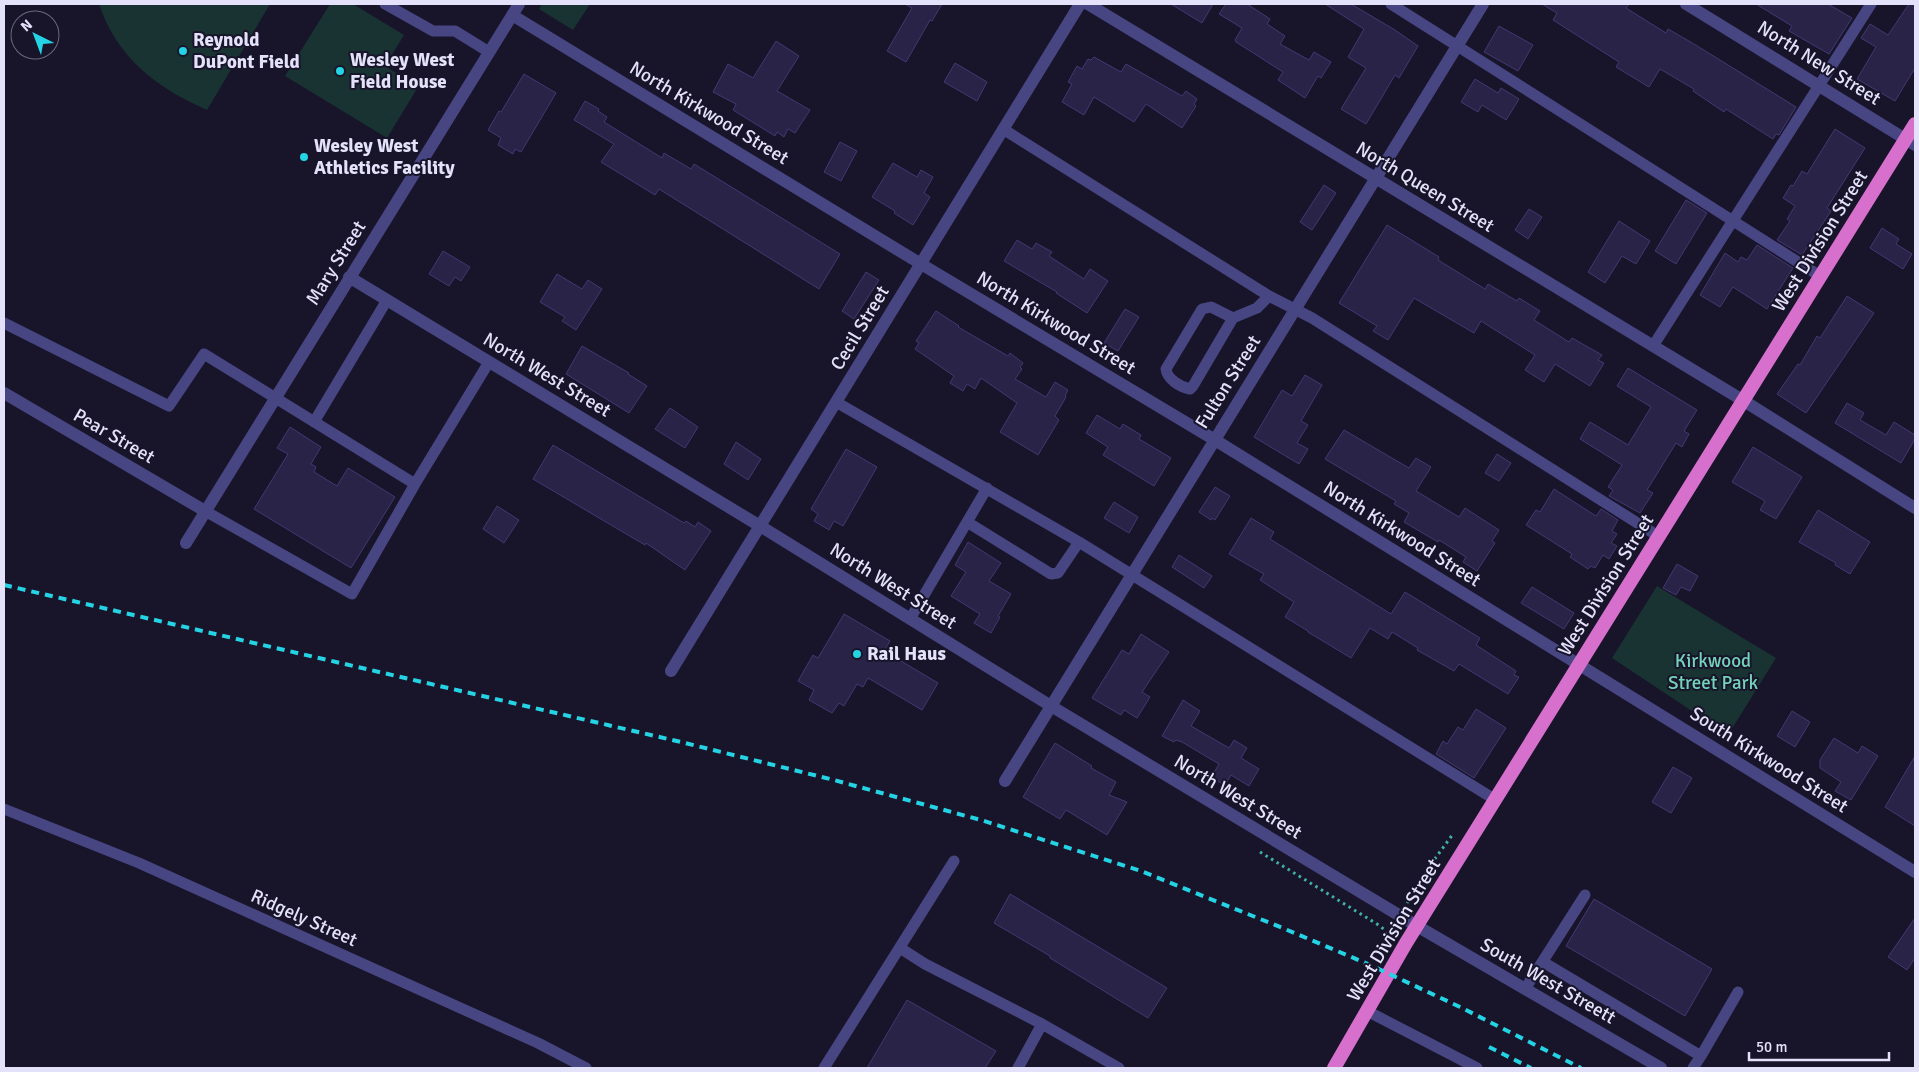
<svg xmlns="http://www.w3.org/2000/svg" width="1919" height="1072" font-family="Signika,sans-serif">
	<rect width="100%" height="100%" fill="#18152a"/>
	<path fill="#183332" d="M 99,4 L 270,4 L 207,110 C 157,88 117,58 99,4 Z
		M 330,4 L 353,4 L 404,35 L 385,66 L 418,87 L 387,138 L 285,76 Z
		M 542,4 L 590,4 L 573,30 L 539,9 Z
		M 1657,586 L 1776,658 L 1728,735 L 1612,658 Z"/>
	<path fill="#2a2348" stroke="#433872" d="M 905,4 L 942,4 L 932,21 L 930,20 L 906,62 L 887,51 L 912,8 Z
		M 1171,4 L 1213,4 L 1202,23 Z
		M 1226,4 L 1247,4 L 1270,19 L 1267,24 L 1285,36 L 1280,44 L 1309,60 L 1314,52 L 1331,62 L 1321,78 L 1318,76 L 1305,98 L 1278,80 L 1283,72 L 1236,42 L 1235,40 L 1242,28 L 1219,14 Z
		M 1325,4 L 1351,4 L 1395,30 L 1418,46 L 1399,78 L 1395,75 L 1366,124 L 1341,109 L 1366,68 L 1348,57 L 1364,29 Z
		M 1542,4 L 1629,4 L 1626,8 L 1666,33 L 1668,29 L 1694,44 L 1796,107 L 1779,135 L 1776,134 L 1773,139 L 1726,109 L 1724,112 L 1693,91 L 1694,89 L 1660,69 L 1649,87 L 1616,67 L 1619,62 L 1553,20 L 1557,13 Z
		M 1756,4 L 1828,4 L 1852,18 L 1829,54 L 1789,31 L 1792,26 Z
		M 1909,4 L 1915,4 L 1915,68 L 1895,101 L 1857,79 L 1876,47 L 1861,38 L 1870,24 L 1888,35 Z
		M 1499,26 L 1533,45 L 1518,71 L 1484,52 Z
		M 776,41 L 799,56 L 777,91 L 810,110 L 795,133 L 788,129 L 784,137 L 777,132 L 775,136 L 733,110 L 736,104 L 713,92 L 728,64 L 753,78 Z
		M 1094,57 L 1121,72 L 1126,64 L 1182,96 L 1186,91 L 1197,99 L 1194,104 L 1196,106 L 1182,128 L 1146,104 L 1134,122 L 1094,97 L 1084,115 L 1062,102 L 1072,84 L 1068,82 L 1077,66 L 1082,69 L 1088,59 L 1091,60 Z
		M 955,63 L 987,82 L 977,101 L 944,82 Z
		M 524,74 L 556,93 L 521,152 L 515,149 L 513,154 L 498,145 L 501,138 L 488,130 L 499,111 L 501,112 Z
		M 1475,79 L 1498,93 L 1501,88 L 1519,99 L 1506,120 L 1482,105 L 1478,112 L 1461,102 Z
		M 585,101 L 599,109 L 598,111 L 607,117 L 604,122 L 662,158 L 664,153 L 691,169 L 694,164 L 840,254 L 819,289 L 659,189 L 655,195 L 601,162 L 614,144 L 574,120 Z
		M 1835,129 L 1865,148 L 1827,208 L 1831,211 L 1802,255 L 1777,240 L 1790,221 L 1787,219 L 1795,206 L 1783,198 L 1791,185 L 1793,186 L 1802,171 L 1807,174 Z
		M 840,142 L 857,151 L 841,181 L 824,172 Z
		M 893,163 L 917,177 L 921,170 L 933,177 L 924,193 L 930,197 L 913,225 L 894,213 L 895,211 L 872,197 Z
		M 1324,185 L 1336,193 L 1312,230 L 1300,222 Z
		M 1686,200 L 1707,213 L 1676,264 L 1655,251 Z
		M 1529,209 L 1542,217 L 1528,239 L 1515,230 Z
		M 1619,221 L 1650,241 L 1636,264 L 1622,256 L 1605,283 L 1588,272 Z
		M 1387,225 L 1439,257 L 1438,260 L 1485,289 L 1488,284 L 1517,301 L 1519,298 L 1540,311 L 1534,320 L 1569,342 L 1572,338 L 1602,355 L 1598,360 L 1604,363 L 1590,386 L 1555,364 L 1544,382 L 1525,370 L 1535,355 L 1481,321 L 1474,333 L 1414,298 L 1388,340 L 1373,331 L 1377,326 L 1339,303 Z
		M 1882,228 L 1899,239 L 1896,244 L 1912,254 L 1903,269 L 1870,248 Z
		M 1017,240 L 1032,249 L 1036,243 L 1052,252 L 1049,256 L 1084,279 L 1090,269 L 1108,281 L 1087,313 L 1056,293 L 1057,292 L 1004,261 Z
		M 1757,245 L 1793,268 L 1767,309 L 1733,287 L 1720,307 L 1700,295 L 1725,253 L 1738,262 L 1741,257 L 1747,260 Z
		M 443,251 L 470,267 L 461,281 L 455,277 L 449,286 L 429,274 Z
		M 866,272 L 879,280 L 854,319 L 842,311 Z
		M 557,274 L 582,289 L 588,280 L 602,289 L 576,330 L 562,321 L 565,317 L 540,302 Z
		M 1847,296 L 1874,313 L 1806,413 L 1777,394 L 1798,364 L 1800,365 L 1817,336 L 1820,338 Z
		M 1125,309 L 1139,317 L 1118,351 L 1104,343 Z
		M 936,311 L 959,326 L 958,327 L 1008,356 L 1010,353 L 1023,363 L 1020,367 L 1022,369 L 1015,379 L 1046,397 L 1055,382 L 1068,390 L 1065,396 L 1066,397 L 1055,416 L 1059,420 L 1038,455 L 1000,432 L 1017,403 L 981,378 L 975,389 L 967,384 L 963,391 L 950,383 L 954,376 L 915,349 L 919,343 L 916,341 Z
		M 582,346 L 629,373 L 628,374 L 647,386 L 629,413 L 566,374 Z
		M 1628,368 L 1697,410 L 1684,431 L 1689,434 L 1682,447 L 1676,443 L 1647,490 L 1653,493 L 1640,513 L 1609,496 L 1613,490 L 1608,487 L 1622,465 L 1580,439 L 1590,422 L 1628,445 L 1651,407 L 1617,386 Z
		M 1305,375 L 1322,385 L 1301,421 L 1308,425 L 1297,443 L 1308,449 L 1299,464 L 1254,437 L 1282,390 L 1292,396 Z
		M 1847,403 L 1864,413 L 1860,420 L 1886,435 L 1894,422 L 1915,435 L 1915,439 L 1901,463 L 1835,423 Z
		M 670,408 L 698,427 L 685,448 L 655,429 Z
		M 1097,415 L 1120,429 L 1123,424 L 1141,435 L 1139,439 L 1171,458 L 1154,486 L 1103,455 L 1108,447 L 1086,433 Z
		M 290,427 L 321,447 L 311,464 L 316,467 L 314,472 L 337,486 L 348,468 L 395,497 L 351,568 L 254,509 L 288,454 L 277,448 Z
		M 1344,430 L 1409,468 L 1416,458 L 1431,467 L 1416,491 L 1459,517 L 1465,508 L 1499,530 L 1492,541 L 1495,543 L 1477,571 L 1463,562 L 1466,557 L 1439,540 L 1438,542 L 1404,522 L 1409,513 L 1394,504 L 1396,501 L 1325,459 Z
		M 736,442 L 761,459 L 748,480 L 724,464 Z
		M 553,445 L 684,523 L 686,521 L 695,527 L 698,522 L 711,531 L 685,570 L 646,543 L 645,545 L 533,479 Z
		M 1753,447 L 1802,477 L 1776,519 L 1760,510 L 1765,501 L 1732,482 Z
		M 846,449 L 877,467 L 843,526 L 834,521 L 829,530 L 814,521 L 818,514 L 811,509 Z
		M 1497,454 L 1511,463 L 1499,481 L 1485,473 Z
		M 1215,487 L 1230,496 L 1215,520 L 1212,518 L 1211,520 L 1199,512 Z
		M 1554,489 L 1596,516 L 1601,509 L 1618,520 L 1612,531 L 1617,534 L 1611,543 L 1617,546 L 1609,559 L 1603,555 L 1595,568 L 1591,566 L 1588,569 L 1570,557 L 1572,554 L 1526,525 L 1536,510 L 1540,512 Z
		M 1114,502 L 1138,517 L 1129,533 L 1104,518 Z
		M 497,506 L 519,520 L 504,543 L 483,529 Z
		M 1818,510 L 1870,542 L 1850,574 L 1835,565 L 1836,563 L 1799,542 Z
		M 1251,518 L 1274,532 L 1270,539 L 1391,614 L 1405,592 L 1480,638 L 1476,645 L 1516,671 L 1514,675 L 1519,677 L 1508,694 L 1459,664 L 1454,671 L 1417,650 L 1418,648 L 1392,632 L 1388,639 L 1370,628 L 1351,658 L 1308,632 L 1308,631 L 1285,617 L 1294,602 L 1260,580 L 1264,574 L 1229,554 Z
		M 968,542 L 1001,563 L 989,581 L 1011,594 L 998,616 L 1000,617 L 991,633 L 974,623 L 980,614 L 951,596 L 966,572 L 955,565 Z
		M 1179,555 L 1212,576 L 1204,588 L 1172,567 Z
		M 1677,564 L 1698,576 L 1690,591 L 1681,587 L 1676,595 L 1663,588 Z
		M 1532,587 L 1574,613 L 1564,629 L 1521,603 Z
		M 844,614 L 890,641 L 884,651 L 938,683 L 922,710 L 868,678 L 863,687 L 857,684 L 844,706 L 839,703 L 832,713 L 809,700 L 814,690 L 798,681 L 813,655 L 818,658 Z
		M 1141,634 L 1169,652 L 1142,692 L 1150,697 L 1137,718 L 1124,710 L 1121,715 L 1092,698 L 1122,650 L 1129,654 Z
		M 1183,700 L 1200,711 L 1191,726 L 1229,748 L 1234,740 L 1247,748 L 1241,758 L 1259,769 L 1249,786 L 1231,775 L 1225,785 L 1211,778 L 1219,764 L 1182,742 L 1176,740 L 1174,742 L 1162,736 Z
		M 1476,709 L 1506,728 L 1474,778 L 1436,754 L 1443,741 L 1447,744 L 1458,727 L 1463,730 Z
		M 1792,711 L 1810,722 L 1795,747 L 1777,736 Z
		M 1834,738 L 1858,753 L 1862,746 L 1878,756 L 1851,800 L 1835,791 L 1841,782 L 1820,768 L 1820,760 Z
		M 1055,743 L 1092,766 L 1091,768 L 1116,782 L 1109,795 L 1127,802 L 1107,835 L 1066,810 L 1060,819 L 1023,797 Z
		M 1915,756 L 1915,826 L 1885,807 Z
		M 1673,767 L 1692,778 L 1671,813 L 1652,802 Z
		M 1010,894 L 1167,988 L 1148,1018 L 1050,958 L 1050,956 L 994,923 Z
		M 1594,899 L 1712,969 L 1685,1016 L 1566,946 Z
		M 1915,918 L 1915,958 L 1907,970 L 1888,957 Z
		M 907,1000 L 996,1051 L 985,1068 L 867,1068 Z"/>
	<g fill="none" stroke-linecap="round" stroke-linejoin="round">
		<path stroke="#41b0a8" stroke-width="3" stroke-dasharray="2.5 4" stroke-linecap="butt" d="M 1260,852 L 1377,924 L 1385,930 L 1387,944
			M 1407,903 L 1434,860 L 1453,834"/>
		<path stroke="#474683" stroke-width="11" d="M 385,4 L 433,31 L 455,31 L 489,52
			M 1391,4 L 1820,276
			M 1003,129 L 1269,296 L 1312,318 L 1658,536
			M 1233,318 L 1211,307 L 1202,309 L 1166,369 C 1167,379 1180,387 1190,389 L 1193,386 L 1233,318 L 1257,308 L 1269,296
			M 4,323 L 169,406 L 204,354 L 415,484 L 489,362
			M 1653,346 L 1871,4
			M 836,402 L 1079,542 L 1494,799
			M 314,422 L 387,300
			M 205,511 L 352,594 L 415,484
			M 967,522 L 1051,574 L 1058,573 L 1079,542
			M 910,619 L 987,488
			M 4,809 L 139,863 L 538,1043 L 586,1068
			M 900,948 L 925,964 L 1042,1024 L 1018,1068
			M 1543,962 L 1701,1056 L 1693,1068
			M 1525,989 L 1585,895
			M 1367,1011 L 1477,1068
			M 1042,1024 L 1119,1068
			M 1701,1056 L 1738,992
			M 824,1068 L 954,861"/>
		<path stroke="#474683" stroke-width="12" d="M 1088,4 L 1744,401 L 1915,508
			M 1686,4 L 1915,145
			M 512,15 L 921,264 L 1215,440 L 1915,872
			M 349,277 L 760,526 L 1051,706 L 1417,926 L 1661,1068
			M 4,393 L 205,511
			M 186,543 L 519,4
			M 671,671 L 1080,4
			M 1005,781 L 1483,4"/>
		<path stroke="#d670cc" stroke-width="14" d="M 1334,1068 L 1406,943 L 1915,124"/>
		<path stroke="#24d3e4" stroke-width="4" stroke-dasharray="8 6" stroke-linecap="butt" d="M 4,585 L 681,742 L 830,779 L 981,820 L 1141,871 L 1285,929 L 1368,964 L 1460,1007 L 1581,1068
			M 1489,1047 L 1531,1068"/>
	</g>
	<g fill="#24d3e4" stroke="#18152a" stroke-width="2">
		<circle cx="183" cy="51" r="5"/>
		<circle cx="340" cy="71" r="5"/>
		<circle cx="304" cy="157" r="5"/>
		<circle cx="857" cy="654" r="5"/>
	</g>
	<g text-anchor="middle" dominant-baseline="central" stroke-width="4" stroke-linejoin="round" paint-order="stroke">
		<g font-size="19" font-weight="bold" fill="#e4e1fb" stroke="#18152a" text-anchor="start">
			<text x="193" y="40">Reynold<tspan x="193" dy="22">DuPont Field</tspan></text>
			<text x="350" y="60">Wesley West<tspan x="350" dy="22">Field House</tspan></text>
			<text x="314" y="146">Wesley West<tspan x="314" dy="22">Athletics Facility</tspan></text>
			<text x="867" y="654">Rail Haus</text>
		</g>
		<g font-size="19" fill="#e4e1fb" stroke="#18152a">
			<text transform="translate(1819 63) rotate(32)">North New Street</text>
			<text transform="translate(709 113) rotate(31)">North Kirkwood Street</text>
			<text transform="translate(1425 187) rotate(31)">North Queen Street</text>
			<text transform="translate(1820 241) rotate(-58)">West Division Street</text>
			<text transform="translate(336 263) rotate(-58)">Mary Street</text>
			<text transform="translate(1056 323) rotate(31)">North Kirkwood Street</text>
			<text transform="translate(860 328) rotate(-59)">Cecil Street</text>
			<text transform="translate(547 375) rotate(31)">North West Street</text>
			<text transform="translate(1228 382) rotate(-58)">Fulton Street</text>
			<text transform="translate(114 436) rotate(30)">Pear Street</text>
			<text transform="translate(1402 534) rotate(32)">North Kirkwood Street</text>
			<text transform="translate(1606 585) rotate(-58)">West Division Street</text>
			<text transform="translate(893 586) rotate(32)">North West Street</text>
			<text transform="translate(1769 760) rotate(32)">South Kirkwood Street</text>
			<text transform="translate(1238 797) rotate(31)">North West Street</text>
			<text transform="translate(304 918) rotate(24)">Ridgely Street</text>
			<text transform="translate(1394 930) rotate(-59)">West Division Street</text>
			<text transform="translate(1548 981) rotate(30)">South West Streett</text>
		</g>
		<g font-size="19" fill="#74d4bb" stroke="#18152a">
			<text x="1713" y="661">Kirkwood<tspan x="1713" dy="22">Street Park</tspan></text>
		</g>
	</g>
	<rect width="1919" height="1072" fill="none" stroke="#e4e1fb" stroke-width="10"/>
	<g transform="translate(35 35) rotate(318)"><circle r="24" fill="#18152a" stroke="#6a677e"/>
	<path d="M0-4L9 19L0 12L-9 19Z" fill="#24d3e4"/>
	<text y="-8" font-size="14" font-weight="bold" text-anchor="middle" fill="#e4e1fb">N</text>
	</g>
	<path d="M1749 1052v8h140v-8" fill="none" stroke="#e4e1fb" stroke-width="2.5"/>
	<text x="1756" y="1052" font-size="15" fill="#e4e1fb" stroke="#18152a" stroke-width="4" paint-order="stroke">50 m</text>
</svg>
